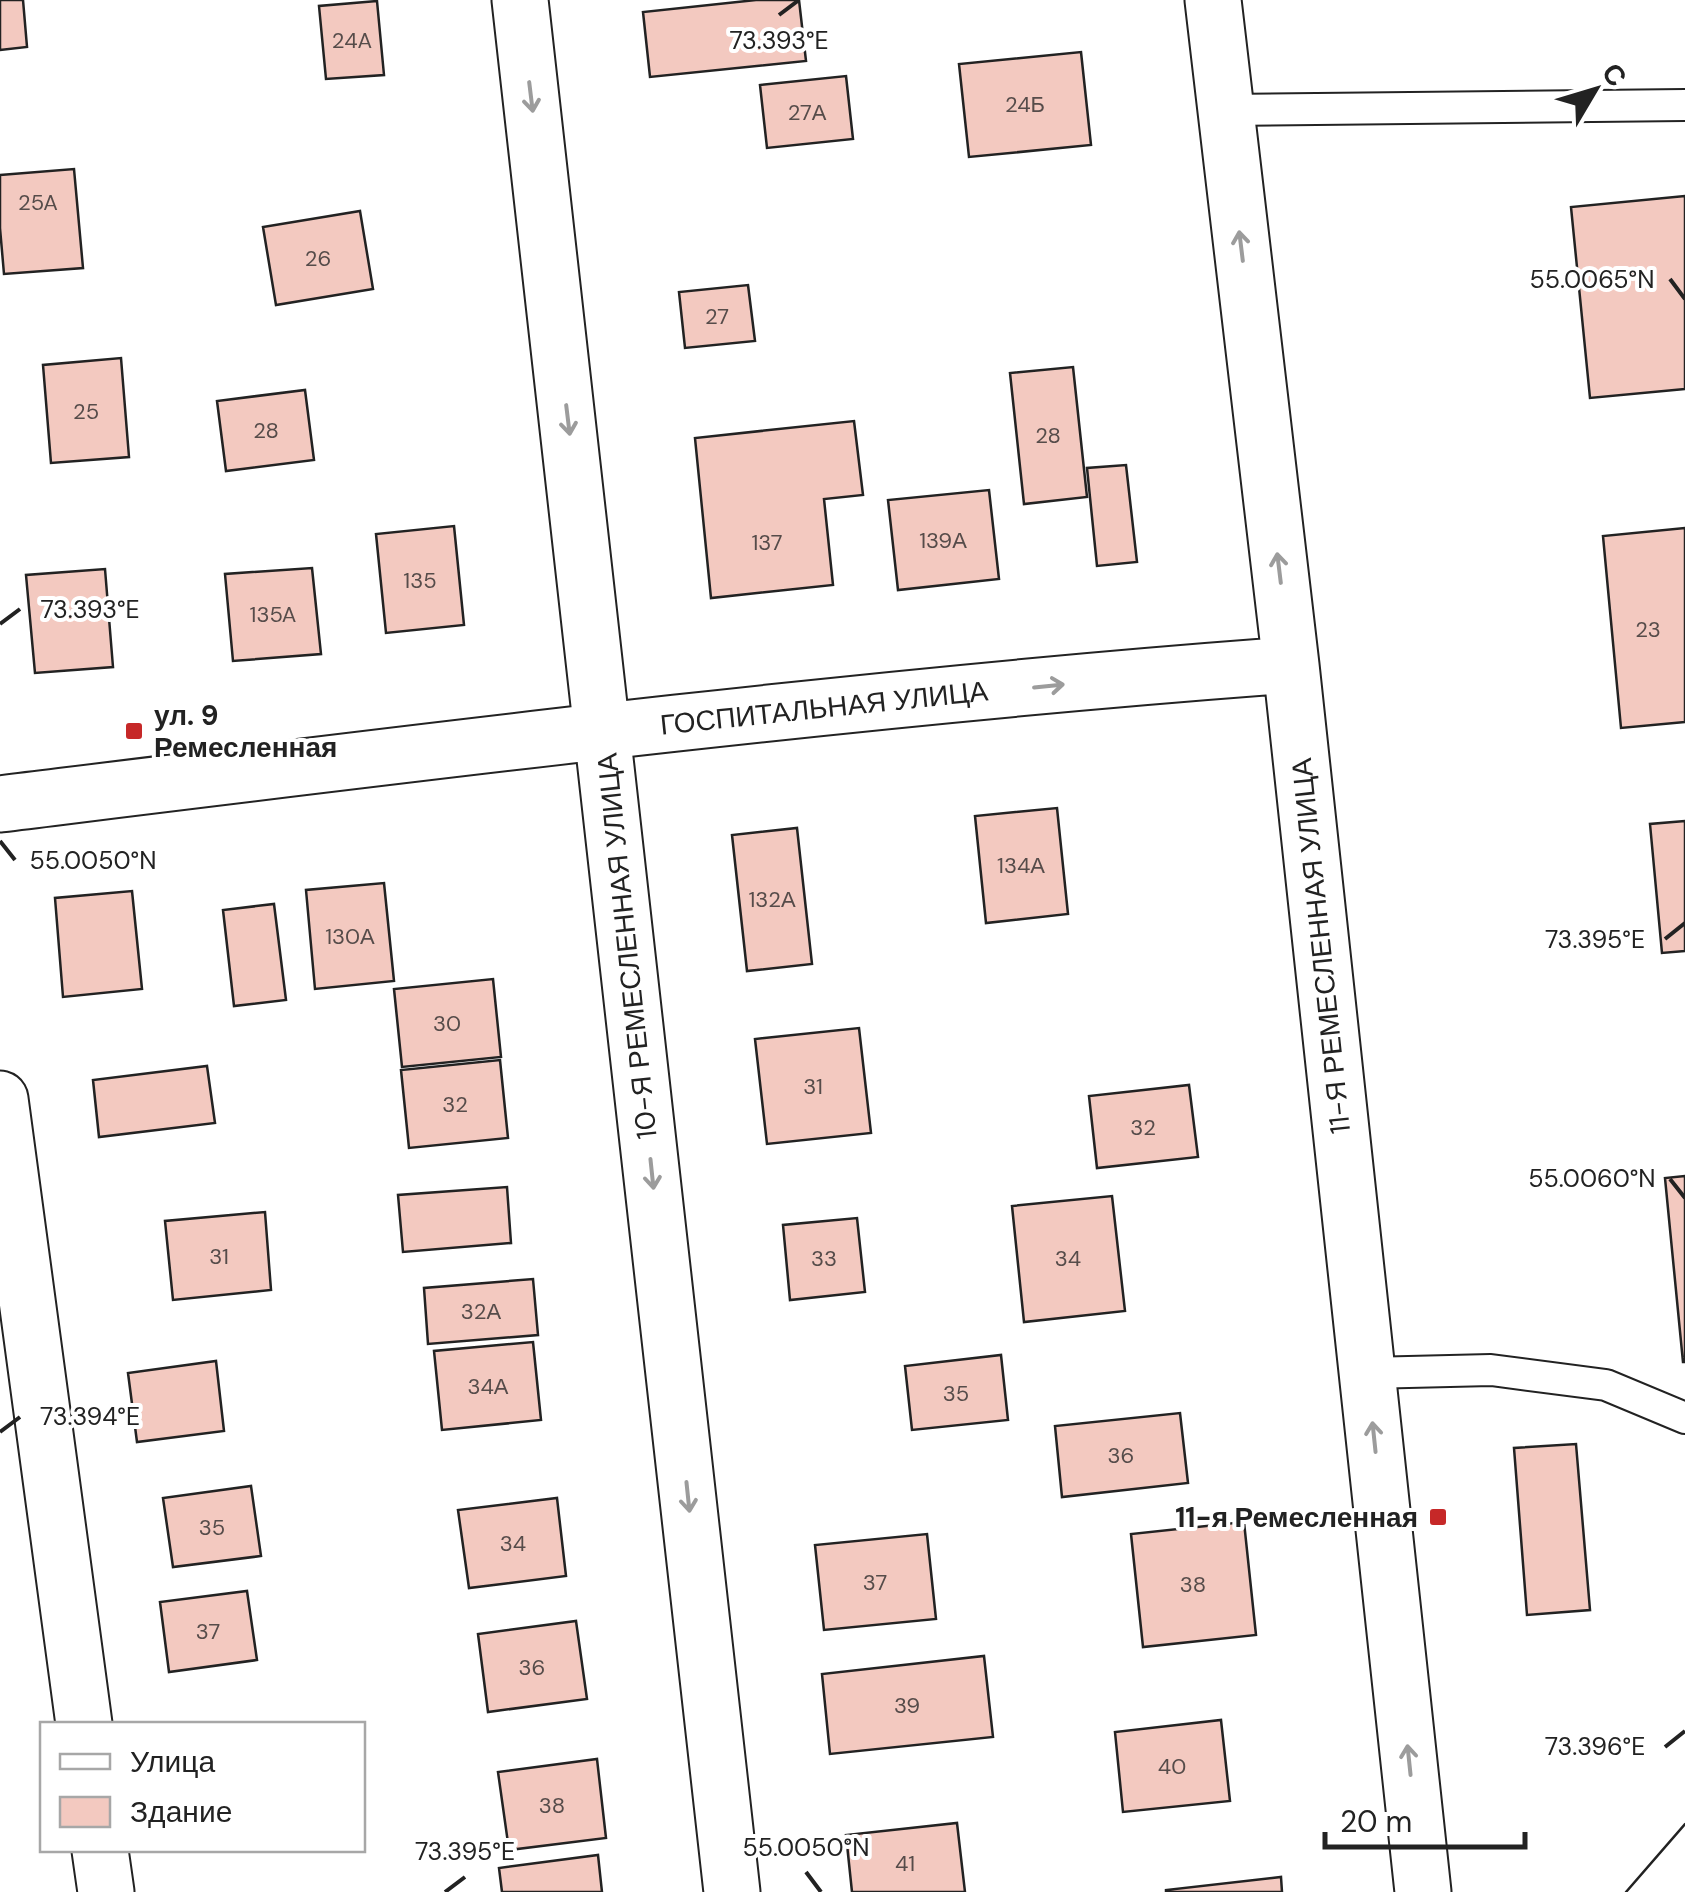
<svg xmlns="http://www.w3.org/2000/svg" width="1685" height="1892" font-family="'DM Sans',sans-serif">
	<rect width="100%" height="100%" fill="#fff"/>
	<path fill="#f3c9c0" stroke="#222" stroke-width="2.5" d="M 0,0 L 23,0 L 27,47 L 0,50 Z
		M 756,0 L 799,0 L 806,61 L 650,77 L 643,12 Z
		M 377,1 L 384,75 L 326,79 L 319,6 Z
		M 1081,52 L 1091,145 L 969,157 L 959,64 Z
		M 846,76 L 853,139 L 767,148 L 760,85 Z
		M 74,169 L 83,268 L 4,274 L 0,228 L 0,175 Z
		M 1685,196 L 1685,389 L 1590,398 L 1571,207 Z
		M 360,211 L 373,289 L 276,305 L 263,227 Z
		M 748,285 L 755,341 L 685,348 L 679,292 Z
		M 121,358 L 129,457 L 51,463 L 43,365 Z
		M 1073,367 L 1087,497 L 1024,504 L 1010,373 Z
		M 305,390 L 314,460 L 226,471 L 217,401 Z
		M 854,421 L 863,495 L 824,499 L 833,585 L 711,598 L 695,438 Z
		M 1126,465 L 1137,562 L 1097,566 L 1087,468 Z
		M 989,490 L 999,579 L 898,590 L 888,500 Z
		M 454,526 L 464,625 L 386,633 L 376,534 Z
		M 1685,528 L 1685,722 L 1621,728 L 1603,536 Z
		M 312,568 L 321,654 L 233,661 L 225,574 Z
		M 105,569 L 113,667 L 35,673 L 26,575 Z
		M 1057,808 L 1068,914 L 986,923 L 975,816 Z
		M 1685,821 L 1685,951 L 1662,953 L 1650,824 Z
		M 797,828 L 812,964 L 747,971 L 732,835 Z
		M 384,883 L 394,981 L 315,989 L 306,890 Z
		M 132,891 L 142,989 L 63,997 L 55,898 Z
		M 274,904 L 286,1000 L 234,1006 L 223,910 Z
		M 493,979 L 501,1057 L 402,1067 L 394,989 Z
		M 859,1028 L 871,1133 L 767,1144 L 755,1039 Z
		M 500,1060 L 508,1138 L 409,1148 L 401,1070 Z
		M 207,1066 L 215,1123 L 99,1137 L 93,1080 Z
		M 1189,1085 L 1198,1157 L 1097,1168 L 1089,1096 Z
		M 1685,1176 L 1685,1362 L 1683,1362 L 1665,1178 Z
		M 507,1187 L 511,1243 L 403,1252 L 398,1195 Z
		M 1112,1196 L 1125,1311 L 1024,1322 L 1012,1206 Z
		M 265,1212 L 271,1290 L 173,1300 L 165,1221 Z
		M 857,1218 L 865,1292 L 790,1300 L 783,1225 Z
		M 533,1279 L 538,1335 L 428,1344 L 424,1288 Z
		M 533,1342 L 541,1420 L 442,1430 L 434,1351 Z
		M 1001,1355 L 1008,1420 L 912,1430 L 905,1366 Z
		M 216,1361 L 224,1431 L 137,1442 L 128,1373 Z
		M 1180,1413 L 1188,1483 L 1062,1497 L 1055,1426 Z
		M 1576,1444 L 1590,1610 L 1527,1615 L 1514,1448 Z
		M 251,1486 L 261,1556 L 173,1567 L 163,1498 Z
		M 557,1498 L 566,1576 L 469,1588 L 458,1510 Z
		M 1244,1522 L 1256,1635 L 1143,1647 L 1131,1534 Z
		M 927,1534 L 936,1619 L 824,1630 L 815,1545 Z
		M 247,1591 L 257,1660 L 169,1672 L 160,1602 Z
		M 576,1621 L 587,1699 L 488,1712 L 478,1634 Z
		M 984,1656 L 993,1737 L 830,1754 L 822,1674 Z
		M 1221,1720 L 1230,1801 L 1123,1812 L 1115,1732 Z
		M 597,1759 L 606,1838 L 509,1850 L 498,1772 Z
		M 957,1823 L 965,1892 L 852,1892 L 846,1835 Z
		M 598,1855 L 602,1892 L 502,1892 L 499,1868 Z
		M 1281,1877 L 1282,1892 L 1166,1892 L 1166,1890 Z"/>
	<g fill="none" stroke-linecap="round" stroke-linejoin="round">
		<defs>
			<path id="service" d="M 1225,110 L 1685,105
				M 1367,1373 L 1491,1370 L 1606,1385 L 1685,1418"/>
			<path id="minor" d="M 0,1099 L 84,1724
				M 100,1850 L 106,1892"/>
			<path id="secondary" d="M 520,0 L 732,1892
				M 1213,0 L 1291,665 L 1423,1892
				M 0,804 C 430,751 859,697 1291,665"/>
		</defs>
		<use href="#service" stroke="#222" stroke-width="34"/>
		<use href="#minor" stroke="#222" stroke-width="59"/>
		<use href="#secondary" stroke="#222" stroke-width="59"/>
		<use href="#service" stroke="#fff" stroke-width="30"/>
		<use href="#minor" stroke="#fff" stroke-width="55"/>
		<use href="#secondary" stroke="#fff" stroke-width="55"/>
		<path stroke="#222" stroke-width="2.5" d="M 1626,1892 L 1685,1824"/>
	</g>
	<defs><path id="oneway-shaft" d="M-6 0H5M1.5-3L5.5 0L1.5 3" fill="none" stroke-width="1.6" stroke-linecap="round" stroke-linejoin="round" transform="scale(2.5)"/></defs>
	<g stroke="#9c9c9c">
		<use href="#oneway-shaft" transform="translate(531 97) rotate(83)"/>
		<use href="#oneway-shaft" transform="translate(1241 246) rotate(-97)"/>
		<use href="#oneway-shaft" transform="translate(568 420) rotate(83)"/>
		<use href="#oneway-shaft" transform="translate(1279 568) rotate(-97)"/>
		<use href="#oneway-shaft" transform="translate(1049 686) rotate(-6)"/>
		<use href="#oneway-shaft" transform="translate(652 1174) rotate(84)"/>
		<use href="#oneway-shaft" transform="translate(1374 1437) rotate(-96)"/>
		<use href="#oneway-shaft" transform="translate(688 1497) rotate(84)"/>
		<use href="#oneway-shaft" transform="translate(1409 1760) rotate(-96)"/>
	</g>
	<path fill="none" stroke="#222" stroke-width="4" d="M 779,15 L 799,0M 1670,279 L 1685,299M 0,624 L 20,609M 0,841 L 15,860M 1665,939 L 1685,923M 1670,1179 L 1685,1198M 0,1432 L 20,1417M 1665,1747 L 1685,1731M 806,1872 L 821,1892M 445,1892 L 465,1877"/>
	<g fill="#c62828" stroke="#fff" stroke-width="4">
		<rect x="124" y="721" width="20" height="20" rx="5"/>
		<rect x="1428" y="1507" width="20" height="20" rx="5"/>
	</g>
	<g text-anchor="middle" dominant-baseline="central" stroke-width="8" stroke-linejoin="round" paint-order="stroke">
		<g font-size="22" fill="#564c4a">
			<text x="352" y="40">24A</text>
			<text x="1025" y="104">24Б</text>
			<text x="807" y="112">27А</text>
			<text x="38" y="202">25A</text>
			<text x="318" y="258">26</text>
			<text x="717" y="316">27</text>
			<text x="86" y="411">25</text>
			<text x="266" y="430">28</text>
			<text x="1048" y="435">28</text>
			<text x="943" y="540">139А</text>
			<text x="767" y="542">137</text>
			<text x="420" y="580">135</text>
			<text x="273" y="614">135A</text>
			<text x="1648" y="629">23</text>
			<text x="1021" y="865">134А</text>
			<text x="772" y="899">132А</text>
			<text x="350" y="936">130А</text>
			<text x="447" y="1023">30</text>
			<text x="813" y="1086">31</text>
			<text x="455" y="1104">32</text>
			<text x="1143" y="1127">32</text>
			<text x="219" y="1256">31</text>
			<text x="824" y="1258">33</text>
			<text x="1068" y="1258">34</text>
			<text x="481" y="1311">32А</text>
			<text x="488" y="1386">34А</text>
			<text x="956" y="1393">35</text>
			<text x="1121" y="1455">36</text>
			<text x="212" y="1527">35</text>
			<text x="513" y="1543">34</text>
			<text x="875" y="1582">37</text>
			<text x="1193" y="1584">38</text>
			<text x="208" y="1631">37</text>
			<text x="532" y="1667">36</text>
			<text x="907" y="1705">39</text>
			<text x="1172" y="1766">40</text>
			<text x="552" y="1805">38</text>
			<text x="905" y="1863">41</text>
		</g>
		<g font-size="28" fill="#222" stroke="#fff">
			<text transform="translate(824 708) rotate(-6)">ГОСПИТАЛЬНАЯ УЛИЦА</text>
			<text transform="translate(627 946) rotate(-96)">10-Я РЕМЕСЛЕННАЯ УЛИЦА</text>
			<text transform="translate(1321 946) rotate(-96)">11-Я РЕМЕСЛЕННАЯ УЛИЦА</text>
		</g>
		<g font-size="28" font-weight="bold" fill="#222" stroke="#fff" text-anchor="start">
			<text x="154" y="715">ул. 9<tspan x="154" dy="32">Ремесленная</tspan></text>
			<text x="1418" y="1517" text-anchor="end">11-я Ремесленная</text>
		</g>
	</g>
	<g font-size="25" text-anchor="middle" fill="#222" stroke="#fff" stroke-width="8" stroke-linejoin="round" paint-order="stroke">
		<text x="779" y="49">73.393°E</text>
		<text x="1592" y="288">55.0065°N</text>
		<text x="90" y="618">73.393°E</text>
		<text x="93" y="869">55.0050°N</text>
		<text x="1595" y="948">73.395°E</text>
		<text x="1592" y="1187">55.0060°N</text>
		<text x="90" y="1425">73.394°E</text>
		<text x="1595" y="1755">73.396°E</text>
		<text x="806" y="1856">55.0050°N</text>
		<text x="465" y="1860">73.395°E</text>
	</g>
	<rect x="40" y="1722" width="325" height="130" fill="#ffffff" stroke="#a7a7a7" stroke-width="2.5"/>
	<rect x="60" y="1754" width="50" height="15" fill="#ffffff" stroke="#a7a7a7" stroke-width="2.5"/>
	<text x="130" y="1772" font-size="30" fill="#222222">Улица</text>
	<rect x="60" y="1797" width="50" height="30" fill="#f3c9c0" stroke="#a7a7a7" stroke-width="2.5"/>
	<text x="130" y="1822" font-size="30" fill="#222222">Здание</text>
	<g transform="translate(1595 90) rotate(52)" stroke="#ffffff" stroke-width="8" paint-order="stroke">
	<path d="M0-8L18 38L0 25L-18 38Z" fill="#222222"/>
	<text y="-15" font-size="28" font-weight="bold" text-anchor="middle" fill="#222222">С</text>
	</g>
	<path d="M1325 1832v15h200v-15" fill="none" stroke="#222222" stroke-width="5"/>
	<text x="1340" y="1832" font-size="30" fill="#222222" stroke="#ffffff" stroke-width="8" paint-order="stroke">20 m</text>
</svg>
